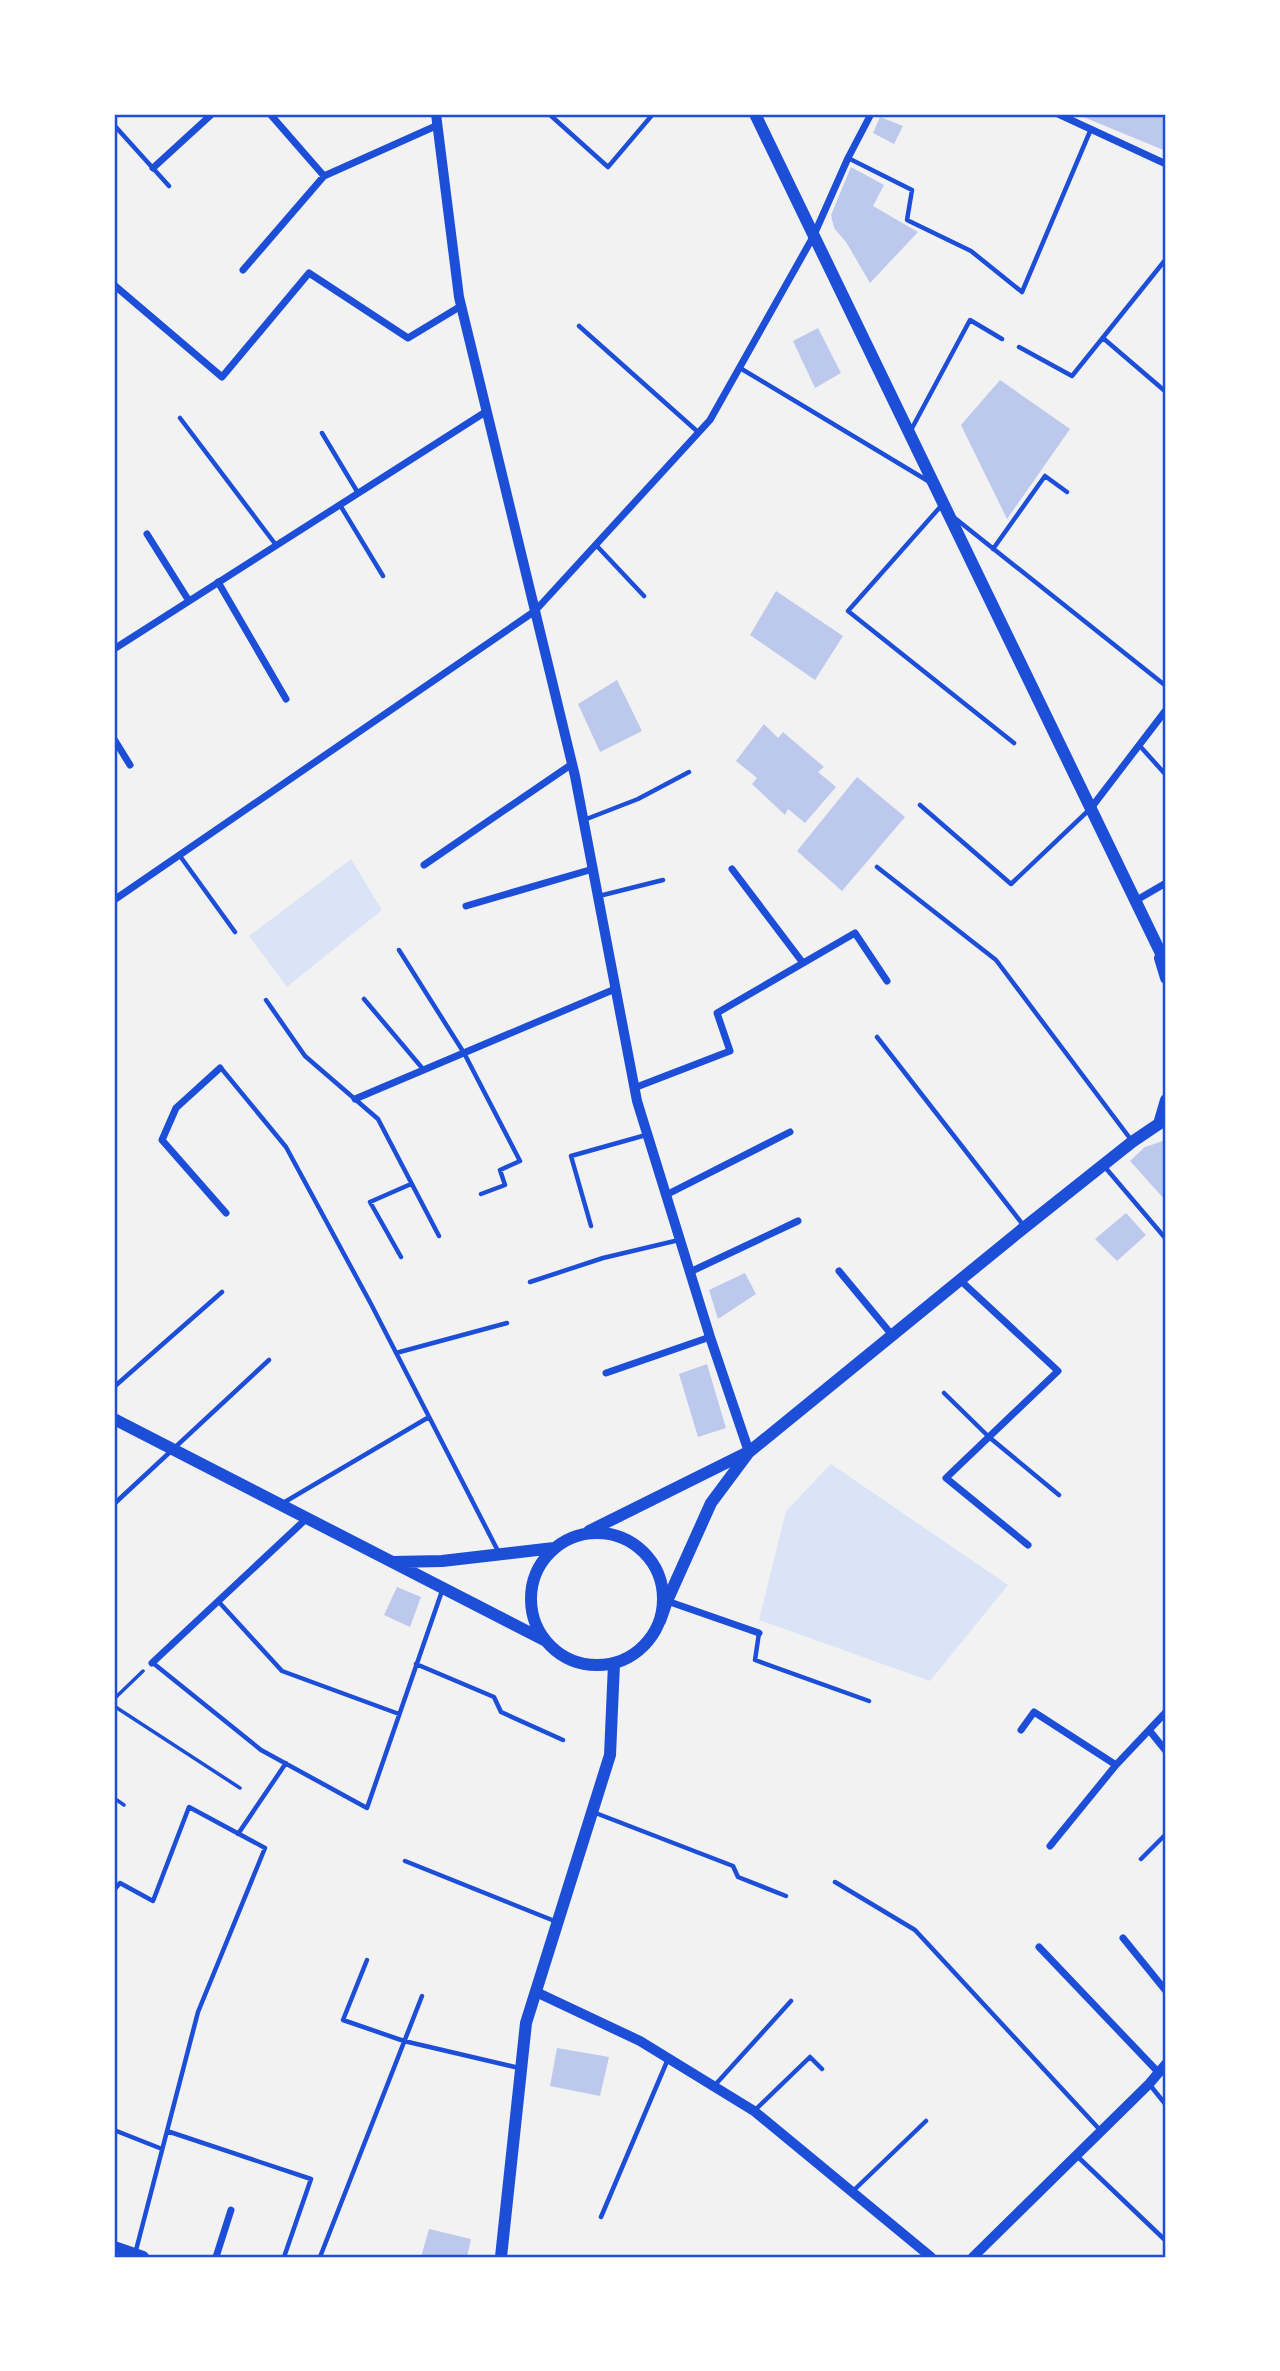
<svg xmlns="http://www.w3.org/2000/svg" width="1280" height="2371" font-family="'Fira Sans Condensed',sans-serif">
	<rect width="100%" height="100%" fill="#f2f2f2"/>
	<path fill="#dbe4f7" d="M 351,859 L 382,910 L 287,987 L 249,936 Z
		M 831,1464 L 1008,1585 L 930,1681 L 759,1620 L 786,1511 Z"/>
	<path fill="#bdc9ec" d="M 1076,114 L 1166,114 L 1166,151 Z
		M 880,117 L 903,126 L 894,144 L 873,133 Z
		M 851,167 L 884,185 L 873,206 L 918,232 L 870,283 L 846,242 L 834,228 L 831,215 Z
		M 818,328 L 841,373 L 815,388 L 793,341 Z
		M 1000,380 L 1070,429 L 1007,519 L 961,425 Z
		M 776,591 L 843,636 L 815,680 L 750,635 Z
		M 617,680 L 642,731 L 600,752 L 578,704 Z
		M 764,724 L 778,738 L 783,732 L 824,767 L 818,772 L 836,787 L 805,823 L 788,809 L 785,815 L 752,784 L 757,778 L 736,761 Z
		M 857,777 L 905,817 L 842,891 L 797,851 Z
		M 1166,1140 L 1166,1201 L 1130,1161 L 1145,1147 Z
		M 1126,1213 L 1146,1235 L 1117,1261 L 1095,1239 Z
		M 745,1273 L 756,1294 L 718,1319 L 709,1290 Z
		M 707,1364 L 726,1428 L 698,1437 L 679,1374 Z
		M 397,1587 L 421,1597 L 410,1627 L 384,1615 Z
		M 557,2048 L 609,2057 L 600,2096 L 550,2086 Z
		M 429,2229 L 471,2239 L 467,2257 L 421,2257 Z"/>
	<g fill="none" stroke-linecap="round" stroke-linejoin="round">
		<path stroke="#1d4ed8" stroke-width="3.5" d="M 114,1699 L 143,1671
			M 114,1706 L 240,1788
			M 114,1798 L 124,1805"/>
		<path stroke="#1d4ed8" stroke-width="4.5" d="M 549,114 L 608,167 L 653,114
			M 114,125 L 169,186
			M 848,158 L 912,190 L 907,220 L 971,251 L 1022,292 L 1091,129
			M 579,326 L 698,432
			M 1103,338 L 1166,392
			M 1019,347 L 1072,376 L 1166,259
			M 740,368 L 928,481
			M 180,418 L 276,545
			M 911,430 L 970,320 L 1002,339
			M 322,433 L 358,493
			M 340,505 L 383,576
			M 941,506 L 848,611 L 1014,743
			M 956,519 L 1166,686
			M 596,545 L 644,596
			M 993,549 L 1045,476 L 1067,492
			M 1139,745 L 1166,775
			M 920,805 L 1011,884 L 1090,809
			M 584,820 L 638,799 L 689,772
			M 180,856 L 235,932
			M 877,867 L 996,960 L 1132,1141
			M 599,896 L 663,880
			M 399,950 L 464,1053 L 520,1161 L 500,1170 L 505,1185 L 481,1194
			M 364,999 L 423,1069
			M 266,1000 L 305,1056 L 378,1119 L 439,1236
			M 877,1037 L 1024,1226
			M 221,1068 L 286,1147 L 371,1304 L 498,1551
			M 1104,1166 L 1166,1239
			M 591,1226 L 571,1156 L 646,1135
			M 401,1257 L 370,1202 L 411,1184
			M 530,1282 L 603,1258 L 679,1240
			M 396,1353 L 507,1323
			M 114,1387 L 222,1292
			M 944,1393 L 989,1437 L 1059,1495
			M 283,1503 L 429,1417
			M 114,1504 L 269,1360
			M 218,1601 L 282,1671 L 399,1714
			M 759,1633 L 755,1660 L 869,1701
			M 153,1663 L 261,1750 L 367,1808 L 442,1591
			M 416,1664 L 494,1697 L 501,1712 L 563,1740
			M 593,1812 L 733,1866 L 738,1877 L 786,1896
			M 238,1834 L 286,1763
			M 1141,1859 L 1166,1834
			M 405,1861 L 557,1922
			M 835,1882 L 915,1930 L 1101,2131
			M 114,1890 L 120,1883 L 153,1901 L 189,1807 L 265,1848 L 198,2012 L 135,2254
			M 367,1960 L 343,2020 L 404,2041 L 519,2068
			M 715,2085 L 791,2001
			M 1150,2085 L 1166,2105
			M 754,2111 L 810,2057 L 822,2069
			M 114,2130 L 162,2149
			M 167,2131 L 311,2179 L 284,2257
			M 1077,2156 L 1166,2241
			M 853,2191 L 926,2121
			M 601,2217 L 668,2059
			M 320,2257 L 422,1996"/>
		<path stroke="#1d4ed8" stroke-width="7" d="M 270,114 L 324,176
			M 1058,114 L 1166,164
			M 153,168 L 212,114
			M 243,270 L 324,176 L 438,125
			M 114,285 L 222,377 L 309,273 L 408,338 L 461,306
			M 147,534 L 189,601
			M 218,582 L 286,699
			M 114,649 L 487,411
			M 114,739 L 130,765
			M 1091,808 L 1166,710
			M 424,865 L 572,764
			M 732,869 L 803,963
			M 114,900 L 535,611 L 710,420 L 813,237 L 848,158 L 871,114
			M 1135,901 L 1166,883
			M 466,906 L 593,869
			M 220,1068 L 176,1108 L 162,1140 L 226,1213
			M 634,1088 L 730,1051 L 717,1013 L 855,933 L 887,981
			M 355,1099 L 615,989
			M 666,1195 L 790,1132
			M 839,1271 L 892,1335
			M 690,1272 L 798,1221
			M 960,1280 L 1058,1371 L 946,1478 L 1028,1545
			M 606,1373 L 710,1337
			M 667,1601 L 759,1633
			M 152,1663 L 306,1519
			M 1021,1730 L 1034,1712 L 1116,1765 L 1166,1712
			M 1149,1730 L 1166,1751
			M 1050,1846 L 1116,1765
			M 1123,1938 L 1166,1991
			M 1039,1947 L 1159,2073
			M 216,2257 L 231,2210"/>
		<path stroke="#1d4ed8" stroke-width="10" d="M 436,114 L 459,297 L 575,776 L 637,1101 L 710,1337 L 749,1452
			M 536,1992 L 640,2041 L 754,2111 L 931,2257
			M 973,2257 L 1149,2084 L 1166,2064"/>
		<path stroke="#1d4ed8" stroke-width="12" d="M 114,2247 L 143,2257
			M 501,2257 L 526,2023 L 610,1755 L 614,1664"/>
		<path stroke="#1d4ed8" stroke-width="12" d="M 755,114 L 1166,964
			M 1160,958 L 1166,978
			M 1159,1124 L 1166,1100
			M 114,1419 L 546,1641
			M 589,1531 L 746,1453
			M531 1599a66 66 0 1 1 132 0a66 66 0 1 1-132 0Z
			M 393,1562 L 442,1561 L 554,1548
			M 660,1621 L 667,1601 L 711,1503 L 749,1452 L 1025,1227 L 1132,1142 L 1166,1119"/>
	</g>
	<rect width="1280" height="2371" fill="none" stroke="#ffffff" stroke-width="231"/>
	<rect x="116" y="116" width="1048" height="2140" fill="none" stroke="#1d4ed8" stroke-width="2.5"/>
</svg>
